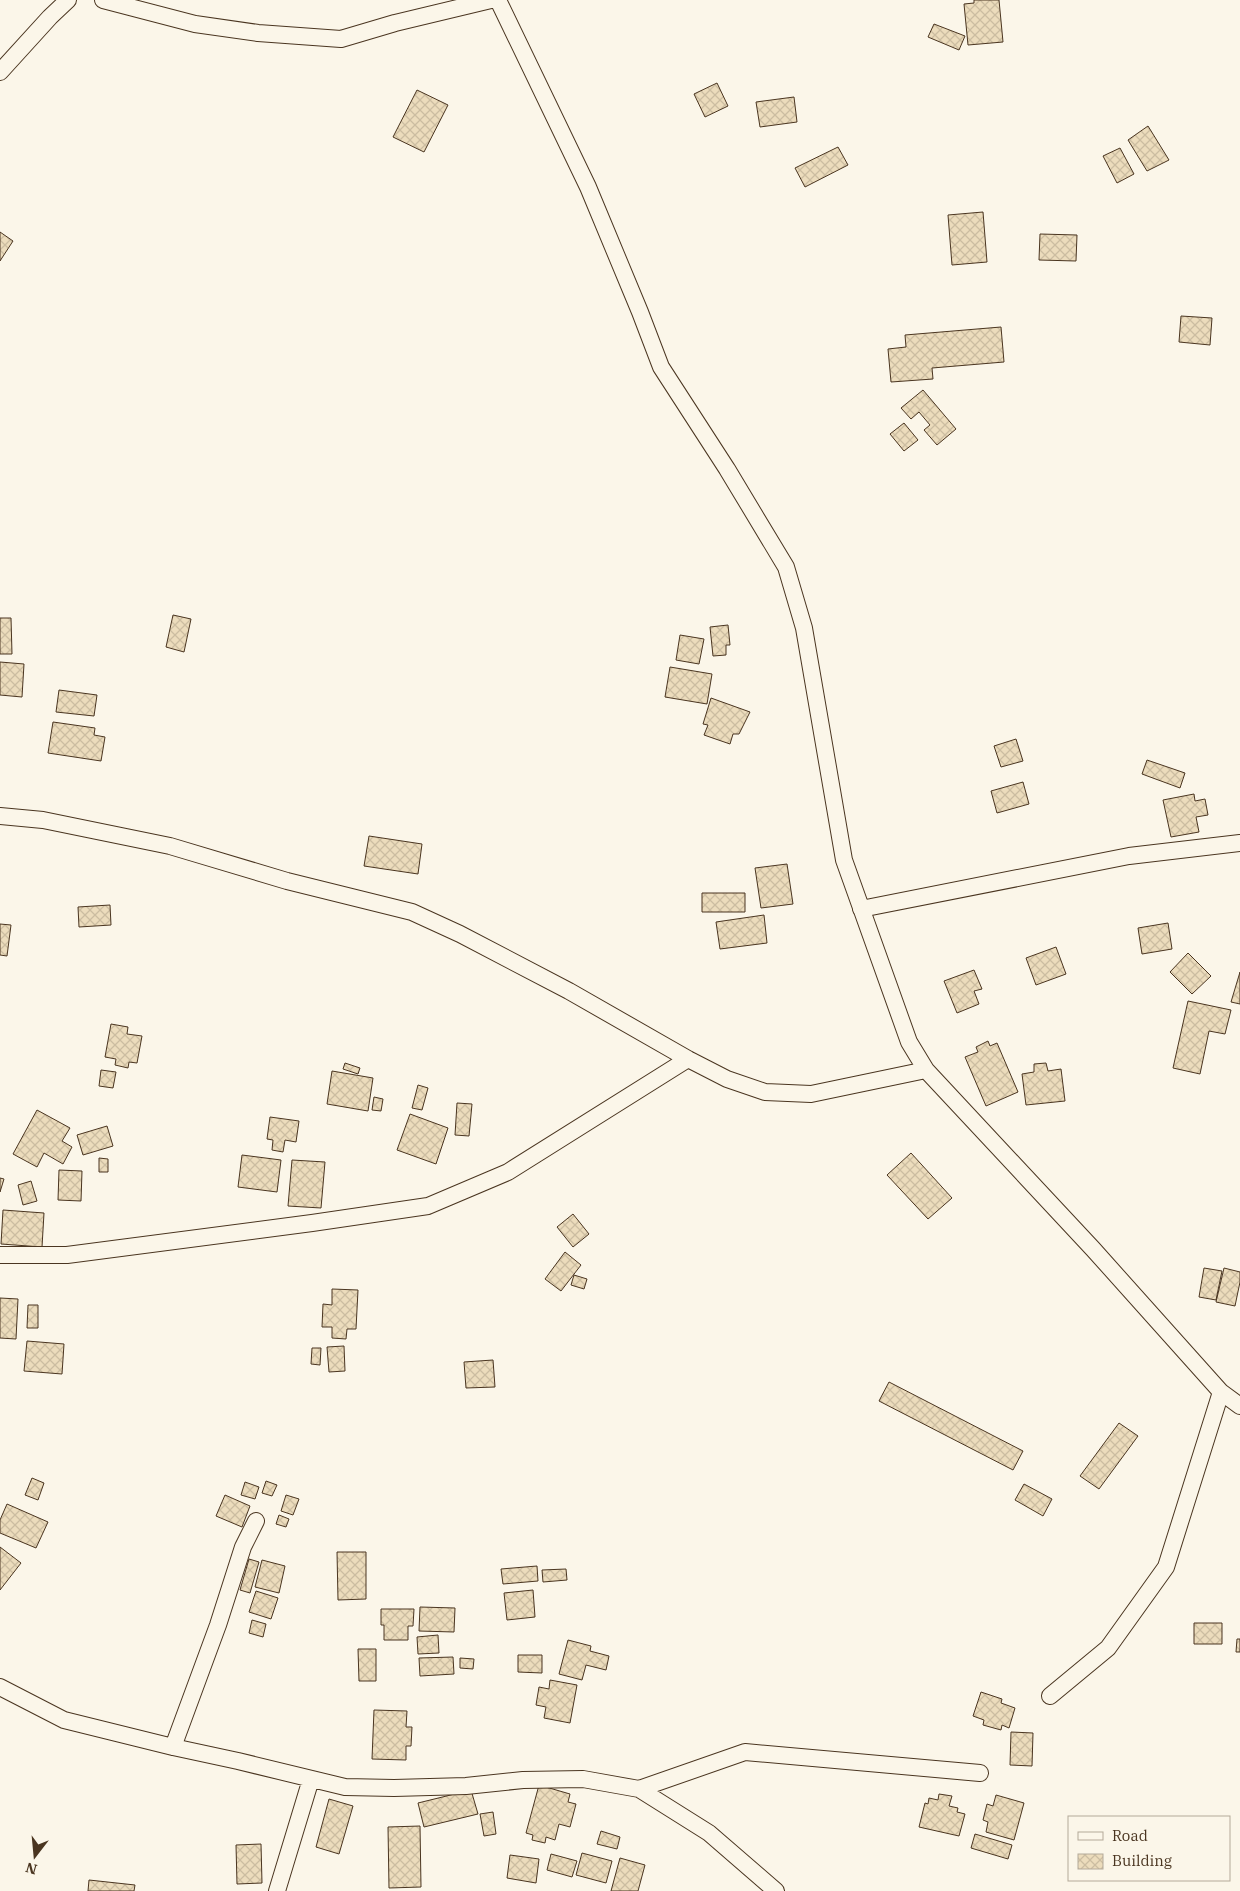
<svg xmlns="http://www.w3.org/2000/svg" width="1240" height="1891" font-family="'IBM Plex Serif',serif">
	<defs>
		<pattern id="building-cross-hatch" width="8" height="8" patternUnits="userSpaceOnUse" patternTransform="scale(1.25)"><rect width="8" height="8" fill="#ecdcbc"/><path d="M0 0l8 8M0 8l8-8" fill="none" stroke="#ccbda1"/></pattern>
	</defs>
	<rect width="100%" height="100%" fill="#fbf6e9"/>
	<path fill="url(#building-cross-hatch)" stroke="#4a3520" d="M 974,0 L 999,0 L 1003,42 L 968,45 L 964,4 L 974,3 Z
		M 934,24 L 965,36 L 959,50 L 928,37 Z
		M 717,83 L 728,106 L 705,117 L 694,94 Z
		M 417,90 L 448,105 L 424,152 L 393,137 Z
		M 794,97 L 797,122 L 760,127 L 756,102 Z
		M 1148,126 L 1169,160 L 1147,171 L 1128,140 Z
		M 838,147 L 848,165 L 805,187 L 795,168 Z
		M 1120,148 L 1134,174 L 1117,183 L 1103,156 Z
		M 983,212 L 987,262 L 952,265 L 948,215 Z
		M 0,232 L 13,241 L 0,261 Z
		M 1040,234 L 1077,235 L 1076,261 L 1039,260 Z
		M 1181,316 L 1212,318 L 1210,345 L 1179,342 Z
		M 1001,327 L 1004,362 L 932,368 L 933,379 L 891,382 L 888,349 L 906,347 L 905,335 Z
		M 923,390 L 956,429 L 937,445 L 924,430 L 930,425 L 919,412 L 911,419 L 901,408 Z
		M 904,423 L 918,440 L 904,451 L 890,434 Z
		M 173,615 L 191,619 L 184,652 L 166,647 Z
		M 0,618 L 11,618 L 12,654 L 0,654 Z
		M 728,625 L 730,645 L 726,645 L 726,655 L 713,656 L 710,627 Z
		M 680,635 L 704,639 L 699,664 L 676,660 Z
		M 0,662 L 24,664 L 22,697 L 0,695 Z
		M 670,667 L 712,674 L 707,704 L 665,697 Z
		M 59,690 L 97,695 L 94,716 L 56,712 Z
		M 711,698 L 750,712 L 739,734 L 733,734 L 730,744 L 704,735 L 708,725 L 703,724 Z
		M 53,722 L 95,728 L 94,735 L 105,737 L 101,761 L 48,753 Z
		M 1016,739 L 1023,761 L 1001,767 L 994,746 Z
		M 1147,760 L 1185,773 L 1180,788 L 1142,774 Z
		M 1023,782 L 1029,804 L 997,813 L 991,791 Z
		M 1194,794 L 1195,801 L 1205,799 L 1208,815 L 1196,817 L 1199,832 L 1171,837 L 1163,800 Z
		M 369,836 L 422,844 L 418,874 L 364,866 Z
		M 787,864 L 793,904 L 761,908 L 755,868 Z
		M 702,893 L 745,893 L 745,912 L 702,912 Z
		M 110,905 L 111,925 L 79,927 L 78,907 Z
		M 764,915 L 767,943 L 720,949 L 716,922 Z
		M 1168,923 L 1172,949 L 1142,954 L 1138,928 Z
		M 0,924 L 11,925 L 7,956 L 0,955 Z
		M 1056,947 L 1066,974 L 1036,985 L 1026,958 Z
		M 1188,953 L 1211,976 L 1192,994 L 1170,972 Z
		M 974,970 L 982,989 L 974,991 L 979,1004 L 957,1013 L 944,981 Z
		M 1240,972 L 1240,1004 L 1231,1002 Z
		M 1188,1001 L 1231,1010 L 1225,1034 L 1209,1031 L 1200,1074 L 1173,1068 Z
		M 111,1024 L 128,1027 L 127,1034 L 142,1036 L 137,1063 L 129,1062 L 128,1068 L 115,1065 L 116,1059 L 105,1057 Z
		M 988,1041 L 990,1046 L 997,1043 L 1018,1092 L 986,1106 L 965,1057 L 978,1052 L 976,1047 Z
		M 345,1063 L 360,1068 L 358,1074 L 343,1069 Z
		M 1046,1063 L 1048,1071 L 1061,1069 L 1065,1101 L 1026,1105 L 1022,1074 L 1034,1072 L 1034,1064 Z
		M 101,1070 L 116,1072 L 113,1088 L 99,1086 Z
		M 332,1071 L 373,1078 L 368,1111 L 327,1104 Z
		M 418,1085 L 428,1088 L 422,1110 L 412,1108 Z
		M 374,1097 L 383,1099 L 381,1111 L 372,1110 Z
		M 457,1103 L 472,1104 L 469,1136 L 455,1135 Z
		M 37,1110 L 70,1128 L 62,1141 L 72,1147 L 63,1164 L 44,1153 L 37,1167 L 13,1154 Z
		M 410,1114 L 448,1128 L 436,1164 L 397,1150 Z
		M 270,1117 L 299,1121 L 296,1142 L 285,1140 L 283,1152 L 272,1150 L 273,1140 L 267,1139 Z
		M 107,1126 L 113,1146 L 83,1155 L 77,1135 Z
		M 911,1153 L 952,1198 L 928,1219 L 887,1175 Z
		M 242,1155 L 281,1160 L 277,1192 L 238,1187 Z
		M 99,1158 L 108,1159 L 108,1172 L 99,1172 Z
		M 292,1160 L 325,1162 L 321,1208 L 288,1206 Z
		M 59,1170 L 82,1171 L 81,1201 L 58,1200 Z
		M 0,1178 L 4,1179 L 0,1192 Z
		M 31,1181 L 37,1201 L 23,1205 L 18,1185 Z
		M 3,1210 L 44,1213 L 42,1247 L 1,1244 Z
		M 573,1214 L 589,1234 L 573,1247 L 557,1227 Z
		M 565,1252 L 581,1265 L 561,1291 L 545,1279 Z
		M 1204,1268 L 1222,1271 L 1216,1300 L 1199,1297 Z
		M 1224,1268 L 1240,1272 L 1240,1282 L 1235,1306 L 1216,1302 Z
		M 574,1275 L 587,1279 L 584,1289 L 571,1285 Z
		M 332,1289 L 358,1290 L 356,1329 L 347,1329 L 346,1339 L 332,1338 L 332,1327 L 322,1327 L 323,1304 L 332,1305 Z
		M 0,1298 L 18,1299 L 16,1339 L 0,1338 Z
		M 28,1305 L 38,1305 L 38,1328 L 27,1328 Z
		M 27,1341 L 64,1344 L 62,1374 L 24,1371 Z
		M 344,1346 L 345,1371 L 329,1372 L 327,1347 Z
		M 312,1348 L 321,1348 L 320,1365 L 311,1364 Z
		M 493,1360 L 495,1387 L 466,1388 L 464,1362 Z
		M 889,1382 L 1023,1451 L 1013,1470 L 879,1401 Z
		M 1119,1423 L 1138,1436 L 1099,1489 L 1080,1476 Z
		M 32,1478 L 44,1483 L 38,1500 L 25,1495 Z
		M 266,1481 L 277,1485 L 272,1496 L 262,1493 Z
		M 245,1482 L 259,1487 L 255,1499 L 241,1495 Z
		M 1024,1484 L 1052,1499 L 1043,1516 L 1015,1500 Z
		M 225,1495 L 250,1506 L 242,1527 L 216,1516 Z
		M 286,1495 L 299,1499 L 293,1515 L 281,1511 Z
		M 7,1504 L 48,1522 L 36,1548 L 0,1533 L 0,1520 Z
		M 279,1515 L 289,1519 L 286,1527 L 276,1524 Z
		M 0,1547 L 21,1563 L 0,1590 Z
		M 337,1552 L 366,1552 L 366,1599 L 338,1600 Z
		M 249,1559 L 259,1562 L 250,1593 L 240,1590 Z
		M 262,1560 L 285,1566 L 279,1593 L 255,1587 Z
		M 537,1566 L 538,1581 L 503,1584 L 501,1569 Z
		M 566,1569 L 567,1580 L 543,1582 L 542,1570 Z
		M 533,1590 L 535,1617 L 507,1620 L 504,1593 Z
		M 256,1591 L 278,1598 L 271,1619 L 249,1612 Z
		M 420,1607 L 455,1608 L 454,1632 L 419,1631 Z
		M 381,1609 L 414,1609 L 413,1626 L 408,1626 L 408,1640 L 384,1640 L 384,1625 L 381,1625 Z
		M 252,1620 L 266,1624 L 263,1637 L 249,1633 Z
		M 1194,1623 L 1222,1623 L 1222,1644 L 1194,1644 Z
		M 438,1635 L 439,1653 L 418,1654 L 417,1637 Z
		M 1237,1639 L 1240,1639 L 1240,1652 L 1236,1652 Z
		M 568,1640 L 591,1646 L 590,1651 L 609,1656 L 606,1670 L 586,1665 L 582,1680 L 559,1674 Z
		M 358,1649 L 376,1649 L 376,1681 L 359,1681 Z
		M 518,1655 L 542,1655 L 542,1673 L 518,1672 Z
		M 453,1657 L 454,1674 L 420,1676 L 419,1658 Z
		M 460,1658 L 474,1659 L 473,1669 L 460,1668 Z
		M 550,1680 L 577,1685 L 570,1723 L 544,1718 L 546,1707 L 536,1705 L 539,1687 L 549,1689 Z
		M 981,1692 L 1002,1699 L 1001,1703 L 1015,1708 L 1009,1728 L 1002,1725 L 1001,1730 L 983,1725 L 984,1720 L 973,1716 Z
		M 374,1710 L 407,1711 L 406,1727 L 412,1727 L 411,1746 L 406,1746 L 406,1760 L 372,1759 Z
		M 1011,1732 L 1033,1733 L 1032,1766 L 1010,1765 Z
		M 539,1785 L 570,1794 L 568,1802 L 576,1804 L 570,1827 L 559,1824 L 555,1840 L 546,1837 L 545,1843 L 532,1840 L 533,1835 L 526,1833 Z
		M 471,1790 L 478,1814 L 424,1827 L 418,1803 Z
		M 939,1794 L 952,1796 L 949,1806 L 958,1808 L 957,1812 L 965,1814 L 959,1836 L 919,1827 L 925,1803 L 928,1804 L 929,1798 L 938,1800 Z
		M 996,1795 L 1024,1803 L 1014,1840 L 986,1832 L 988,1822 L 983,1820 L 987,1804 L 993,1806 Z
		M 329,1799 L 353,1806 L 339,1854 L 316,1847 Z
		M 493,1812 L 496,1834 L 484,1836 L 480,1814 Z
		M 420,1826 L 421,1887 L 389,1888 L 388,1827 Z
		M 601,1831 L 620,1837 L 617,1849 L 597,1844 Z
		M 975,1834 L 1012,1845 L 1008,1859 L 971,1848 Z
		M 261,1844 L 262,1883 L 237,1884 L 236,1845 Z
		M 582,1853 L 612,1861 L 606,1883 L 576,1875 Z
		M 551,1854 L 577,1861 L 572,1877 L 547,1870 Z
		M 510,1855 L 539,1859 L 536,1883 L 507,1878 Z
		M 620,1858 L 645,1865 L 638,1891 L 611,1891 Z
		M 89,1880 L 135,1885 L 134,1891 L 88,1891 Z"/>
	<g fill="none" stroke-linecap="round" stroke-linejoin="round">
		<defs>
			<path id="minor" d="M 103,0 L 195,24 L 258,33 L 341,39 L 395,23 L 491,0
				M 498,0 L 588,187 L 640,312 L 661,367 L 727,469 L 786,567 L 804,628 L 844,860 L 909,1042 L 926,1070 L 1093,1249 L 1221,1392 L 1240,1406
				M 0,72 L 50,17 L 68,0
				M 0,816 L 43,820 L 170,846 L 287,881 L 412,912 L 460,934 L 569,991 L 688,1059 L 727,1079 L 765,1092 L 811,1094 L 926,1070
				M 861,909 L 1129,856 L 1240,843
				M 0,1255 L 67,1255 L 312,1223 L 428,1206 L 508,1172 L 688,1059
				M 0,1687 L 64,1720 L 173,1747 L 238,1761 L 345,1787 L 394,1788 L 466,1786 L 523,1780 L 583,1779 L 639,1789 L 709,1833 L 776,1891
				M 1050,1696 L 1108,1648 L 1166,1567 L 1221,1392
				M 173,1747 L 218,1625 L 243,1547 L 256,1521
				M 639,1789 L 745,1752 L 980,1773
				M 277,1891 L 311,1779"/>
		</defs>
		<use href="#minor" stroke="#4a3520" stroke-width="18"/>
		<use href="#minor" stroke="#fbf6e9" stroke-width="16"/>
	</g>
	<rect x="1068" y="1816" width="162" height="65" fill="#fbf6e9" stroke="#b4a999"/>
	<rect x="1078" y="1832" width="25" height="8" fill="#fbf6e9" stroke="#b4a999"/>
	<text x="1112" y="1841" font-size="15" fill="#4a3520">Road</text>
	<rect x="1078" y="1854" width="25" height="15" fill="url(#building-cross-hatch)" stroke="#b4a999"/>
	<text x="1112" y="1866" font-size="15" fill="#4a3520">Building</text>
	<g transform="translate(35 1856) rotate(196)" stroke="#fbf6e9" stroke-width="4" paint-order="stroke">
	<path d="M0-4L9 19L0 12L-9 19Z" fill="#4a3520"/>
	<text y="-8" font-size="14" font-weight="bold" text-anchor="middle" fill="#4a3520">N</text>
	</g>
</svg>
